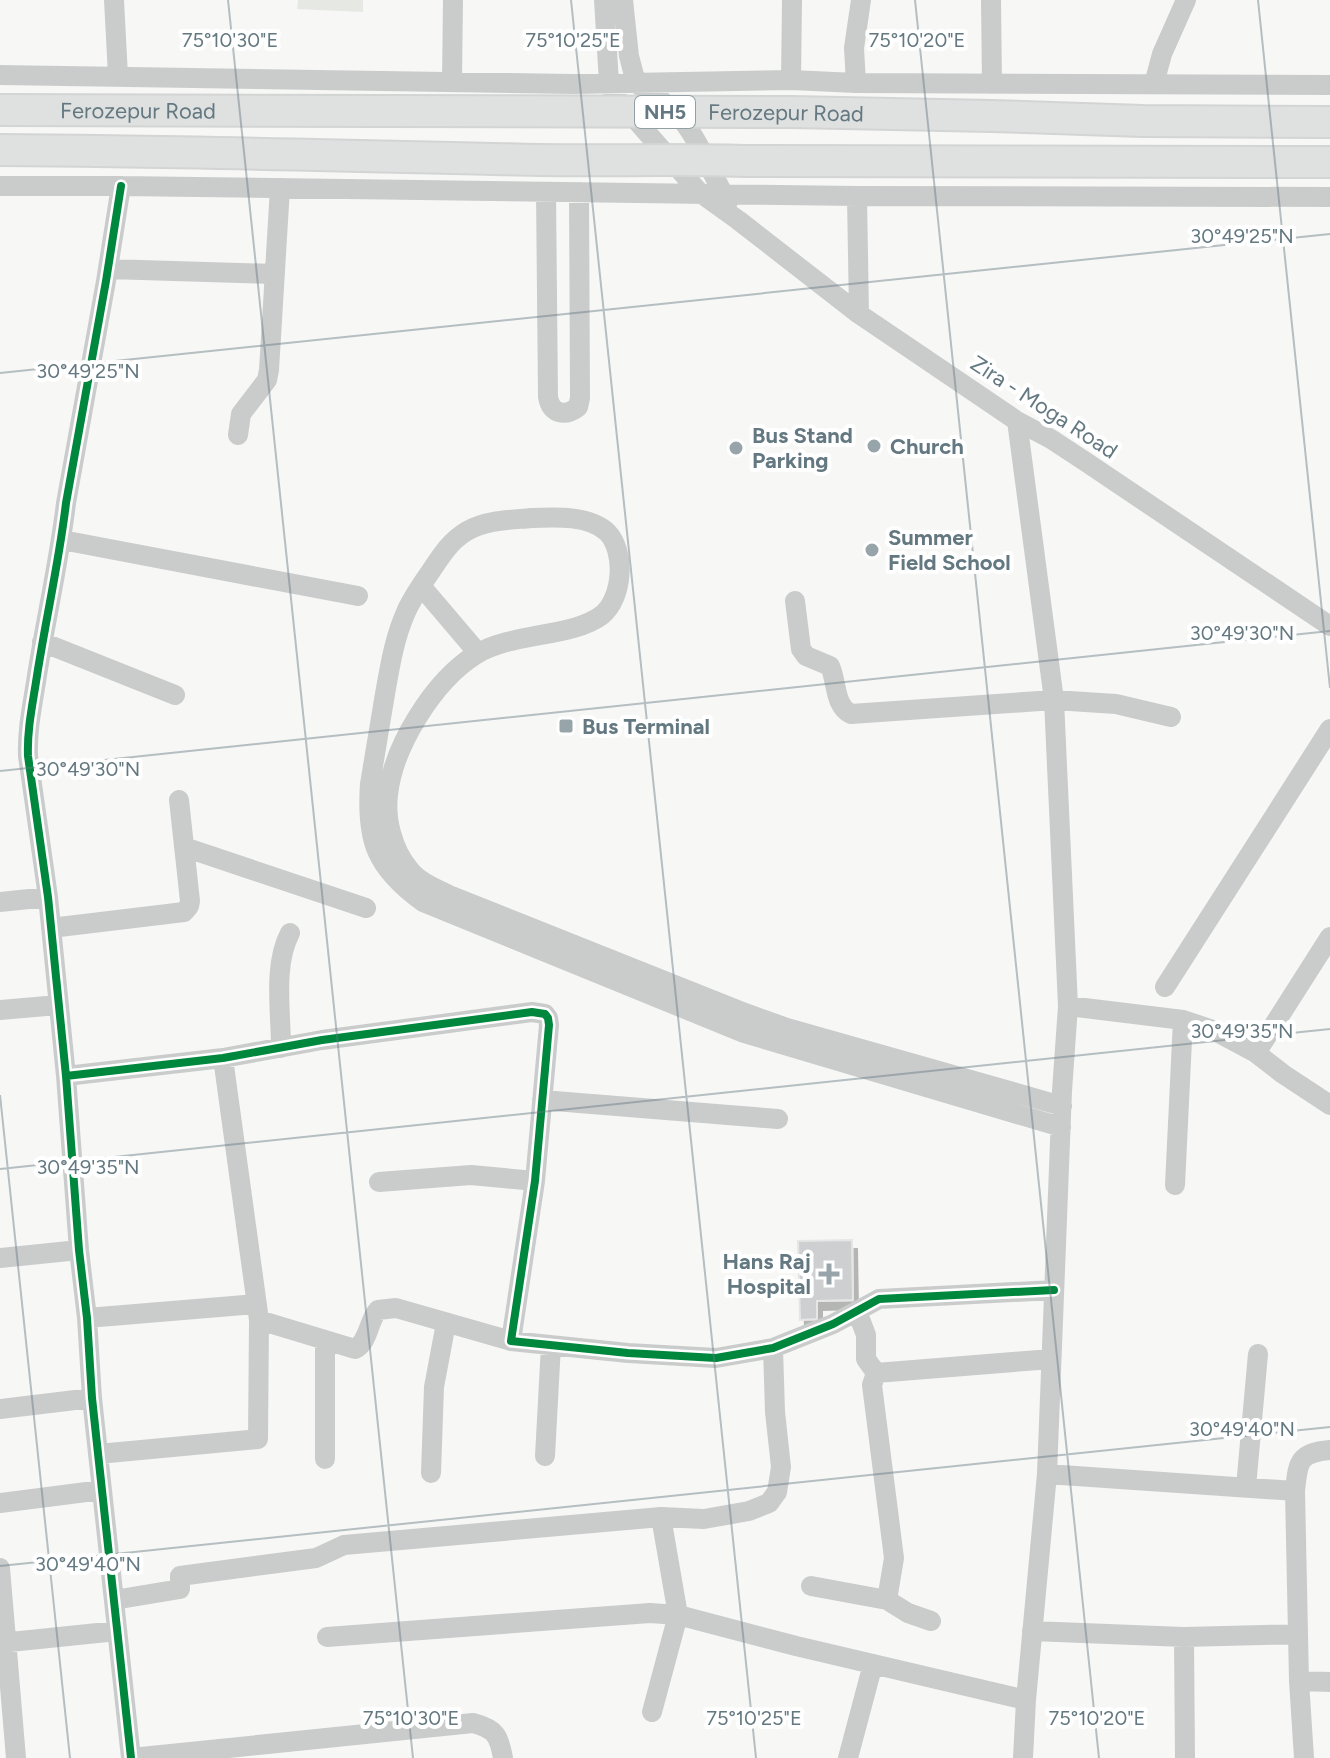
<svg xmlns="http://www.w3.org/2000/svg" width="1330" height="1758" font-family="Figtree,sans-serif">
	<defs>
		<filter id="shadow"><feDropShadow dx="5" dy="9" stdDeviation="0" flood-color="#0004"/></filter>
	</defs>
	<rect width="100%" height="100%" fill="#f7f7f6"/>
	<path fill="#e6e9e3" d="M 298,0 L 363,0 L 363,12 L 297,9 Z"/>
	<path fill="#cdcfd0" stroke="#e6e6e6" stroke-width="2" filter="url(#shadow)" d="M 852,1240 L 853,1300 L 817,1301 L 817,1319 L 800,1320 L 798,1241 Z"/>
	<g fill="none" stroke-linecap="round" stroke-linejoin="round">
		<path stroke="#cacccc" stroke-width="20" d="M 114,0 L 118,76
			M 604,0 L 609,83 L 614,95 L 699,192 L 738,220 L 859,314 L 1017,421 L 1051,439 L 1086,462 L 1330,626
			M 623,0 L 629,56 L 636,83 C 650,92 665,102 677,114 C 699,138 711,174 728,202
			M 991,0 L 992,84
			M 0,75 L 574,84 L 791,80 L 856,83 L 1330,85
			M 791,80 L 792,0
			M 452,81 L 453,0
			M 856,83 L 854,48 L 861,0
			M 1154,84 L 1162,54 L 1186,0
			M 0,186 L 121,186 L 857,196 L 1330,197
			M 121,186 L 106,281 L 66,503 C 59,563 45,622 36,682 C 32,707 27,731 28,756 L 48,897 L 66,1076 L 79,1250 L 87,1318 L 92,1398 L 131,1758
			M 546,192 L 548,397 C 551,414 565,417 578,407 L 580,398 L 579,192
			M 857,196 L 859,314
			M 108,269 L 275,274
			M 1017,421 L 1054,700 L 1068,1006 L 1062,1091 L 1047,1474 L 1026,1700 L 1023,1758
			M 238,435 L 241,414 L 267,380 L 269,370 L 280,188
			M 62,540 L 358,596
			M 421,586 L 478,653
			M 795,601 L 801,649 L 806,656 L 830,666 C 837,681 834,706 851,714 L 1054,700 L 1116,704 L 1171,717
			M 42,642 L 175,695
			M 184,847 L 366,908
			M 0,902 L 48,897
			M 51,928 L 184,912 L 189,906 L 190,901 L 179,800
			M 1165,987 L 1330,729
			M 1068,1006 L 1183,1020 L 1213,1030 L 1256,1053 L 1283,1074 L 1330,1105
			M 0,1010 L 58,1005
			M 281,1048 C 281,1011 273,965 290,933
			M 1256,1053 L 1330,937
			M 223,1058 L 259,1320 L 355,1349 C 369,1342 368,1321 378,1310 L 396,1308 L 511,1341
			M 66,1076 L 223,1058 L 322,1040 L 532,1012 L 545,1014 L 548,1018 L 549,1025 L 535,1181 L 511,1341 L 628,1353 L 716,1358 L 773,1348 L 833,1324 L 879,1299 L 1054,1290
			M 542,1100 L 778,1119
			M 1061,1127 L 744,1033 L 423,902 C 376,868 366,841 370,784 C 375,754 380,724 385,694 C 390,666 394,639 406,612 C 412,598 422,584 431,571 C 441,556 450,541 467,531 C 486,520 510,520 531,518 C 554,517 589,515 607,532 C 626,551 623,598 602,615 C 572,638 511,632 475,655 C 434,681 393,746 388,795 C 385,820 393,850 409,869 C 419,882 435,888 449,895 L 745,1013 L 784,1027 L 1062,1106
			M 379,1182 L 471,1175 L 535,1181
			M 1175,1185 L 1183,1020
			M 0,1258 L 79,1250
			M 857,1311 L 866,1335 L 866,1359 L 876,1373
			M 87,1318 L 257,1304
			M 325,1340 L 325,1459
			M 876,1373 L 872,1385 L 894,1558 L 887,1600
			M 876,1373 L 1051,1359
			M 0,1409 L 92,1398
			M 98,1454 L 258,1439 L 259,1320
			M 545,1456 L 551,1345
			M 431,1473 L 434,1387 L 446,1323
			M 1047,1474 L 1295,1491
			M 1246,1487 L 1258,1354
			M 0,1503 L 102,1490
			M 661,1517 L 704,1519 L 749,1511 L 769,1503 L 777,1492 L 781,1467 L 775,1412 L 773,1348
			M 0,1568 L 16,1758
			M 811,1586 L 887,1600 L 908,1613 L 931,1621
			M 114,1600 L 180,1589 L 180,1576 L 316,1558 L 344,1545 L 661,1517 L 678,1615 L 796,1646 L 1026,1700
			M 1032,1631 L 1184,1637 L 1298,1634
			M 327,1637 L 650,1613 L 678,1615 L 652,1712
			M 1184,1637 L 1185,1758
			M 0,1643 L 117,1631
			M 1299,1681 L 1330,1682
			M 131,1758 L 473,1723 C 496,1729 499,1736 503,1758
			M 848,1758 L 873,1664
			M 1304,1758 L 1299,1681 L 1295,1491 C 1298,1462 1298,1453 1330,1450"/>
		<defs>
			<g id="highway-bridge">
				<path id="s1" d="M 0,110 L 792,112 L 992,116 L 1143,121 L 1330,122"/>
				<path d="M 0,150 C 180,151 359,156 539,160 C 607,161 676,159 744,161 L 1330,162"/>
			</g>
		</defs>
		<use href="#highway-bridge" stroke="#d3d4d4" stroke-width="34" stroke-linecap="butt"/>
		<use href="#highway-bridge" stroke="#dfe0e0" stroke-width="30"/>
		<defs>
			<path id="cycleway" d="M 121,186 L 106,281 L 66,503 C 59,563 45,622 36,682 C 32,707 27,731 28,756 L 48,897 L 66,1076 L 79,1250 L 87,1318 L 92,1398 L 131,1758
				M 66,1076 L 223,1058 L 322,1040 L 532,1012 L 545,1014 L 548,1018 L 549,1025 L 535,1181 L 511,1341 L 628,1353 L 716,1358 L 773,1348 L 833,1324 L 879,1299 L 1054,1290"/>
		</defs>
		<use href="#cycleway" stroke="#fff" stroke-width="13"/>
		<use href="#cycleway" stroke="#00873e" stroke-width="8"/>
	</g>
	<path fill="none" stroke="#637880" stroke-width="2" stroke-opacity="0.45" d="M 228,0 L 413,1758M 571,0 L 756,1758M 915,0 L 1099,1758M 1258,0 L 1330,688M 0,373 L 1330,234M 0,771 L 1330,631M 0,1095 L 70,1758M 0,1169 L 1330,1029M 0,1566 L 1330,1427"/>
	<g fill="#97a4a9" stroke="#fff" stroke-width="3">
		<circle cx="874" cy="446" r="8"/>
		<circle cx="736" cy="448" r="8"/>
		<circle cx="872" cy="550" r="8"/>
		<rect x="558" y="718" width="16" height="16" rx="4"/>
		<path d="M825 1262h8v8h8v8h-8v8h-8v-8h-8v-8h8z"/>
	</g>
	<g text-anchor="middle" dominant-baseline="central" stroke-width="8" stroke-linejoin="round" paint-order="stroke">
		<rect fill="#fff" stroke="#92a0a6" stroke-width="2" x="635" y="96" width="60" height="32" rx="6"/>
		<g font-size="20" font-weight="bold" fill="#637880">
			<text x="665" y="112">NH5</text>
		</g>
		<g font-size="22" fill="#637880" stroke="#fff">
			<text stroke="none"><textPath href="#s1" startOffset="138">Ferozepur Road</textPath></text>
			<text stroke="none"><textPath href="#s1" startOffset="786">Ferozepur Road</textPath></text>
			<text transform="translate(1044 407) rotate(33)">Zira - Moga Road</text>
		</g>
		<g font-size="22" font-weight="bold" fill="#637880" stroke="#fff" text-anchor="start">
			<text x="752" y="435">Bus Stand<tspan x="752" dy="25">Parking</tspan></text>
			<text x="890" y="446">Church</text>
			<text x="888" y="537">Summer<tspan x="888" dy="25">Field School</tspan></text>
			<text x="582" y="726">Bus Terminal</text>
			<text x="811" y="1261" text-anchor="end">Hans Raj<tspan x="811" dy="25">Hospital</tspan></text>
		</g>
	</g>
	<g font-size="20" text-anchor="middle" fill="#637880" stroke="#fff" stroke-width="8" stroke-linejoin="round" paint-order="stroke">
		<text x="230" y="47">75°10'30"E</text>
		<text x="573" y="47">75°10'25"E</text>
		<text x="917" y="47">75°10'20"E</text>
		<text x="1242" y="243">30°49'25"N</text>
		<text x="88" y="378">30°49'25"N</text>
		<text x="1242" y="640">30°49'30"N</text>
		<text x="88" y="776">30°49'30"N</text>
		<text x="1242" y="1038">30°49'35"N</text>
		<text x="88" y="1174">30°49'35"N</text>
		<text x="1242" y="1436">30°49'40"N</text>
		<text x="88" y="1571">30°49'40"N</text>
		<text x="411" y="1725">75°10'30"E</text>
		<text x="754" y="1725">75°10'25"E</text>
		<text x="1097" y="1725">75°10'20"E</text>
	</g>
</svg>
